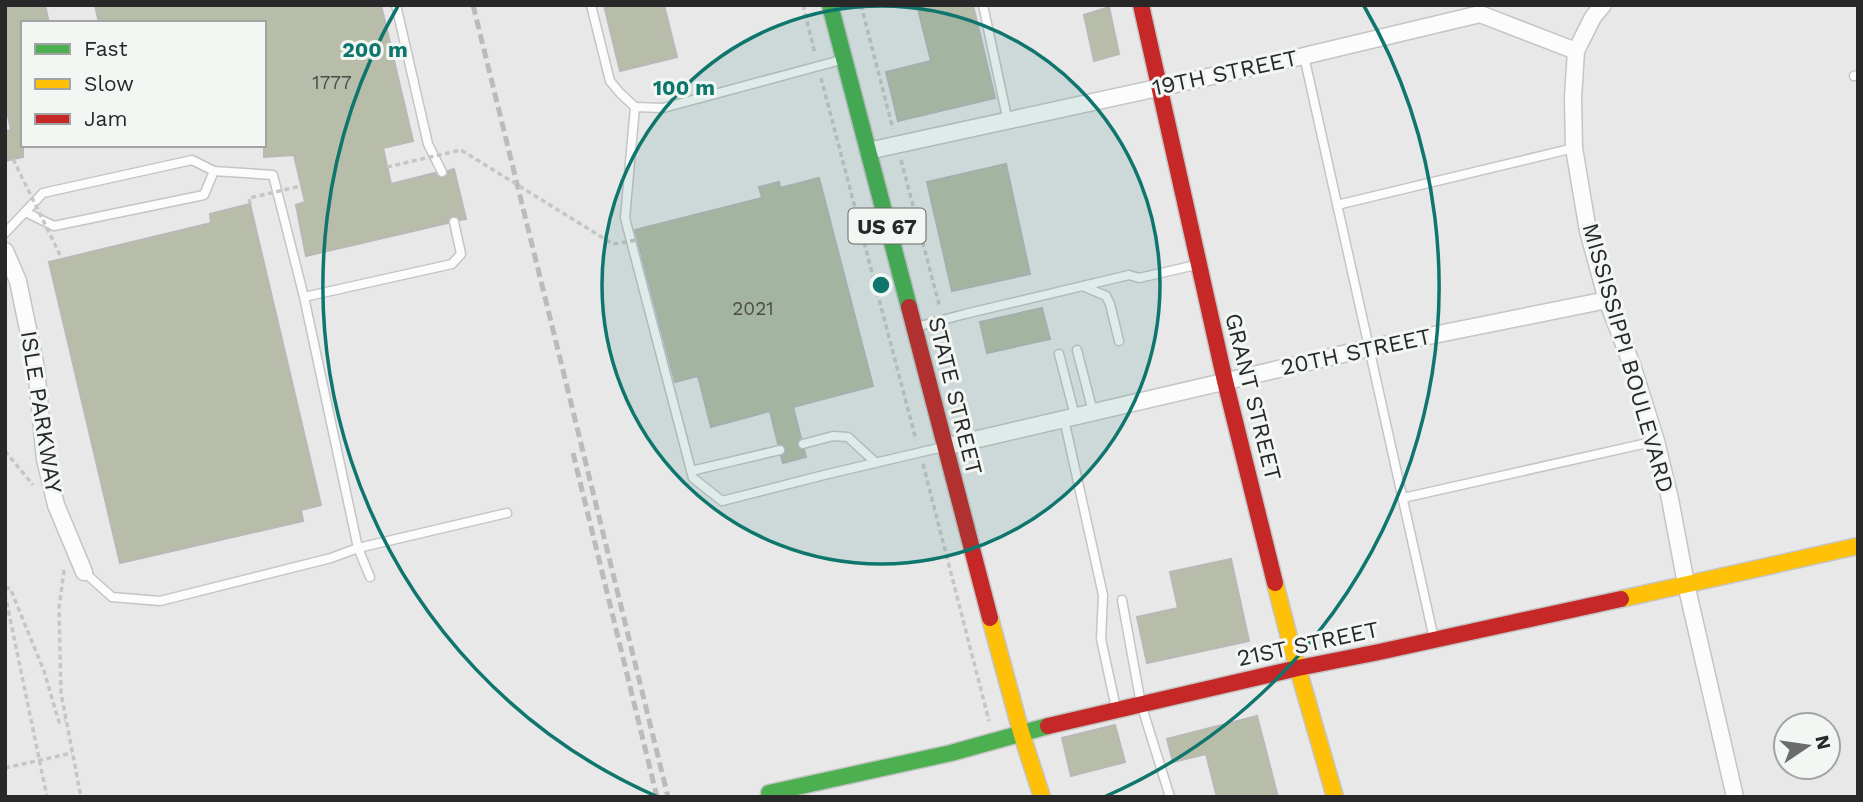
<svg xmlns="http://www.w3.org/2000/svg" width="1863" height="802" font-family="'Work Sans',sans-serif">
	<rect width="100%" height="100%" fill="#e7e8e7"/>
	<path fill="#b8bda9" stroke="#b8b8b7" stroke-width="2" d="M 5,5 L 45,5 L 49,23 L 23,23 L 23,157 L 5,161 L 5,131 L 11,130 L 5,102 Z
		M 95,5 L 381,5 L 413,141 L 383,148 L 391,184 L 435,173 L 439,178 L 444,178 L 448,175 L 448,171 L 454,169 L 466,219 L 460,220 L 457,216 L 452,216 L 448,219 L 448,223 L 306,256 L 296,205 L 305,202 L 294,155 L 264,157 L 264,23 L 99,23 Z
		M 604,5 L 664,5 L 677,57 L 620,71 Z
		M 917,5 L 973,5 L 995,98 L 898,121 L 886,72 L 931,61 Z
		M 1109,7 L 1119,54 L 1094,61 L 1084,15 Z
		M 1006,164 L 1030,274 L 952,291 L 927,182 Z
		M 819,178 L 873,386 L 793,407 L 801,438 L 798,440 L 797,445 L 799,449 L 804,450 L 806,457 L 783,463 L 781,456 L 786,453 L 786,448 L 783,444 L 778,444 L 770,411 L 711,427 L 698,376 L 675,382 L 635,230 L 762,198 L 759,187 L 779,182 L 780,188 Z
		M 250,204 L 321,505 L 301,510 L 303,521 L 120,563 L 49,262 L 211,223 L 210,214 Z
		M 1042,308 L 1050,339 L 987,353 L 980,322 Z
		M 1231,559 L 1249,641 L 1147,663 L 1137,617 L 1178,608 L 1170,572 Z
		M 1257,716 L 1278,797 L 1217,797 L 1206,754 L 1173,762 L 1167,739 Z
		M 1115,725 L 1125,762 L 1071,776 L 1062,738 Z"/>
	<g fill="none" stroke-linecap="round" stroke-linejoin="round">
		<defs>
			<path id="lane" d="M 396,5 L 428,144 L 442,172
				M 591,5 L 610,81 L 620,93 L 635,107 L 663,108 L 841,60
				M 983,5 L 1008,122
				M 1304,56 L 1434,639
				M 1854,76 L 1858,75
				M 635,107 L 625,218 L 693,478 L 722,501 L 828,474 L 943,447
				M 1337,205 L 1574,148
				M 25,212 L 54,226 L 204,195 L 214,171
				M 5,233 L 43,193 L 192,160 L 214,171 L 273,175 L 304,297 L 358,548 L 331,558 L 160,601 L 112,597 L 84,572
				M 1085,287 L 1106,296 L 1110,304 L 1119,341
				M 304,297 L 452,264 L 461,254 L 454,222
				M 916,327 L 965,314 L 1129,275 L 1139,278 L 1196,265
				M 1077,350 L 1093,412
				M 1059,354 L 1075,416
				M 1064,419 L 1103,595 L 1101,639 L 1116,708
				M 803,444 L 833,436 L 848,437 L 876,463
				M 691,471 L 780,450
				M 1403,498 L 1656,441
				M 370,577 L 358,548 L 507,513
				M 1122,600 L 1141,704 L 1170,797"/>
			<path id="street" d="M 1603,5 L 1593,17 L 1576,51 L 1573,97 L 1574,148 L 1588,231 L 1607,300 L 1633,368 L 1656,441 L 1670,499 L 1686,584 L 1735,797
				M 868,151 L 1304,56 L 1480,14 L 1576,51
				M 5,251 L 18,281 L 36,368 L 45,459 L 53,492 L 56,505 L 84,572
				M 944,447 L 1369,348 L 1607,300"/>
			<path id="fast" d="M 830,5 L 909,307
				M 769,793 L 951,753 L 1048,726"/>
			<path id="slow" d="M 1275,583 L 1290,641 L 1335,797
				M 1621,599 L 1858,546
				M 990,618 L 1021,732 L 1042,797"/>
			<path id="jam" d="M 1141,5 L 1225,381 L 1275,583
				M 909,307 L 990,618
				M 1048,726 L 1298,668 L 1379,652 L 1621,599"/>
		</defs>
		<use href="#lane" stroke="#c4c5c4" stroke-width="11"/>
		<use href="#street" stroke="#c4c5c4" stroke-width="19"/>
		<use href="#fast" stroke="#c4c5c4" stroke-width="19"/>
		<use href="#slow" stroke="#c4c5c4" stroke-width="19"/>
		<use href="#jam" stroke="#c4c5c4" stroke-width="19"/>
		<path stroke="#c5c7c5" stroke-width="3.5" stroke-dasharray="5 3.5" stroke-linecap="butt" d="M 803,5 L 815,54
			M 861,5 L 893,129
			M 821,78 L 916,440
			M 901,160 L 940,308
			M 946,332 L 954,363
			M 5,451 L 33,485
			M 923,464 L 989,721
			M 64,570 L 59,608 L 61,693 L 81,797
			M 5,589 L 10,588 L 44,671 L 59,722 L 65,720
			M 5,594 L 47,797
			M 5,768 L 72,753"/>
		<use href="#lane" stroke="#fbfcfb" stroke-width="8"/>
		<use href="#street" stroke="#fbfcfb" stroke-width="16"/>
		<use href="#fast" stroke="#4caf50" stroke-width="16"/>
		<use href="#slow" stroke="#ffc107" stroke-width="16"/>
		<use href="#jam" stroke="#c62828" stroke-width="16"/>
		<path stroke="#bbb" stroke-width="5" stroke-dasharray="10 5" stroke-linecap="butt" d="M 473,5 L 668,797
			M 573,453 L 657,797"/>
		<path stroke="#c5c7c5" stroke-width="3.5" stroke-dasharray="5 3.5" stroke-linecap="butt" d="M 13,159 L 62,259
			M 387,167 L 461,150 L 613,244 L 637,240
			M 250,204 L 249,198 L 301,186"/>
	</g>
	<circle cx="881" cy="285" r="279" fill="#0f766e" fill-opacity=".12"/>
	<g fill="none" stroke="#0f766e" stroke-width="3.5">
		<circle cx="881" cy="285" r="279"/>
		<path d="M658 797A558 558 0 0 1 398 6M1364 6A558 558 0 0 1 1104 797"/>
	</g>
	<g text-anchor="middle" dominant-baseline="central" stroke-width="6" stroke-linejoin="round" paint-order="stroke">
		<g font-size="19" fill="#4b4d48">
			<text x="332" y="82">1777</text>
			<text x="753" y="308">2021</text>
		</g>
		<rect fill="#f3f7f4" stroke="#646664" stroke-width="2" x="848.5" y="208.5" width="77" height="35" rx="5"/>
		<g font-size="21" font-weight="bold" fill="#272827">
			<text x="887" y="226">US 67</text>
		</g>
		<g font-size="23" fill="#272827" stroke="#f3f7f4">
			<text transform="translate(1225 73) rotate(-12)">19TH STREET</text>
			<text transform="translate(1356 352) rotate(-12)">20TH STREET</text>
			<text transform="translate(1628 358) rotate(74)">MISSISSIPPI BOULEVARD</text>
			<text transform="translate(955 396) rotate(76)">STATE STREET</text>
			<text transform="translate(1253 397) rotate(76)">GRANT STREET</text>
			<text transform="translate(41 412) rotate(81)">ISLE PARKWAY</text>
			<text transform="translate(1308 644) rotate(-12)">21ST STREET</text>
		</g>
	</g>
	<circle cx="881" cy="285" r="10" fill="#0f766e" stroke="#f3f7f4" stroke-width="3.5"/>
	<g font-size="21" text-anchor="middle" font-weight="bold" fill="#0f766e" stroke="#f3f7f4" stroke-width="6" stroke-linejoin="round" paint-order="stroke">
		<text x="375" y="57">200 m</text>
		<text x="684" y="95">100 m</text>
	</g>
	<rect width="1863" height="802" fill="none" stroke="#272827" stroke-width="14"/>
	<rect x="21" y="21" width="245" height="126" fill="#f3f7f4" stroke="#a1a4a2" stroke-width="2"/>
	<rect x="35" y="44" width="35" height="10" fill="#4caf50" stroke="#a1a4a2" stroke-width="2"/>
	<text x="84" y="56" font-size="21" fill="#272827">Fast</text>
	<rect x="35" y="79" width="35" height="10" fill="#ffc107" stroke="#a1a4a2" stroke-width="2"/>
	<text x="84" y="91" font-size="21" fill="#272827">Slow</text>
	<rect x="35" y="114" width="35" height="10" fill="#c62828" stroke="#a1a4a2" stroke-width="2"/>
	<text x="84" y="126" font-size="21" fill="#272827">Jam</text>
	<g transform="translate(1807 746) rotate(77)"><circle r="33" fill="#f3f7f4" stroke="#a1a4a2" stroke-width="2"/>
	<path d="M0-5L12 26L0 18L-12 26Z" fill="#6a6b6a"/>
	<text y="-10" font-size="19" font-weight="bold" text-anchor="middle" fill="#272827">N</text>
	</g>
</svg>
